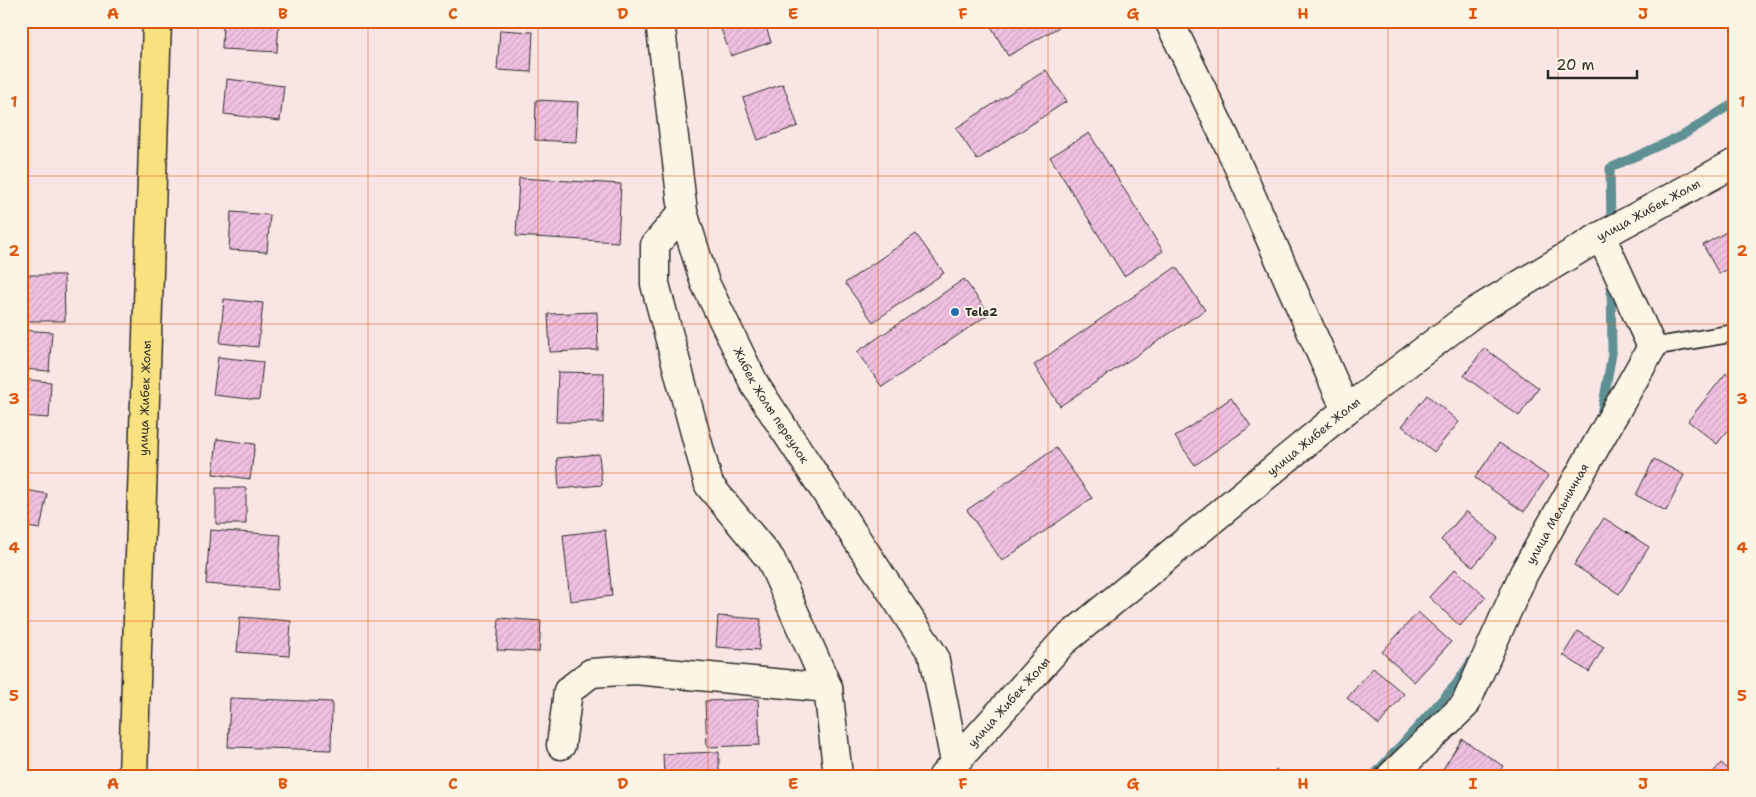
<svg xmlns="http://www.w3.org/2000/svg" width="1756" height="797" font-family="'Shantell Sans',sans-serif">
	<defs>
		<pattern id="building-hatch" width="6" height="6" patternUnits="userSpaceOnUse" patternTransform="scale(1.25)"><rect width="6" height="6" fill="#f0c0e1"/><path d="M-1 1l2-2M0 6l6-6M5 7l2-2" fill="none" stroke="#cea5c1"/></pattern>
	</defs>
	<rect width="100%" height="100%" fill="#f8e5e4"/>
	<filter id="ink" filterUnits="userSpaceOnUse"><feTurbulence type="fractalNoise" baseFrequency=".02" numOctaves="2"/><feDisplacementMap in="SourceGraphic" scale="10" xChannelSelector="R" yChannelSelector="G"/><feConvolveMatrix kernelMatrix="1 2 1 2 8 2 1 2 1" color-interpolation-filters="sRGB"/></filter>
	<g filter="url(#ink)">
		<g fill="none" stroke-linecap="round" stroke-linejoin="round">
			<path stroke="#5f9094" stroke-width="9" d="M 1611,226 L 1610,168 L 1685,134 L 1735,102
				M 1601,415 L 1612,354 L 1611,279
				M 1373,776 L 1456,684 L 1472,660"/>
		</g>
		<path fill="url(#building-hatch)" stroke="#2b2b2b" d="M 223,21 L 279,21 L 277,52 L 222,49 Z
			M 718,21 L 764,21 L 771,42 L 731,56 Z
			M 988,21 L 1056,21 L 1059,27 L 1008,56 Z
			M 500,30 L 533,32 L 531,72 L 497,70 Z
			M 1046,70 L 1067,101 L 977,160 L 956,128 Z
			M 227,79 L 284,86 L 280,121 L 224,114 Z
			M 783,84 L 798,126 L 758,140 L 743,98 Z
			M 536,100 L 578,102 L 576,142 L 535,140 Z
			M 1089,133 L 1163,251 L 1124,276 L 1050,157 Z
			M 519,178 L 621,184 L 618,242 L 516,236 Z
			M 231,212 L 270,215 L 267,252 L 229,250 Z
			M 1735,227 L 1735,265 L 1719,274 L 1703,245 Z
			M 916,234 L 944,273 L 873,322 L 845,283 Z
			M 1176,267 L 1205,310 L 1060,406 L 1034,365 Z
			M 21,275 L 64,275 L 65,321 L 21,321 Z
			M 964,279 L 989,314 L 882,387 L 857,352 Z
			M 224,299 L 263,303 L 258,347 L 220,343 Z
			M 597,312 L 598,350 L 550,352 L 548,314 Z
			M 21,330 L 52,332 L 49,371 L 21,369 Z
			M 1484,348 L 1539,388 L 1519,416 L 1464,376 Z
			M 218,357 L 263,362 L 259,400 L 213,395 Z
			M 558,372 L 604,373 L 603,423 L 556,422 Z
			M 1726,373 L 1735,380 L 1735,422 L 1717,444 L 1688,421 Z
			M 21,379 L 51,382 L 49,418 L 21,416 Z
			M 1427,395 L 1459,422 L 1434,452 L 1402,426 Z
			M 1231,398 L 1251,426 L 1195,465 L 1175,437 Z
			M 217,439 L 255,444 L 250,479 L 213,474 Z
			M 1499,443 L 1548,476 L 1524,512 L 1475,478 Z
			M 1056,448 L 1092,498 L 1002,561 L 967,510 Z
			M 599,454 L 602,485 L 559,489 L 557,458 Z
			M 1654,459 L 1684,475 L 1666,511 L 1636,495 Z
			M 216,488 L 246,488 L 246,524 L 216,524 Z
			M 21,489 L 47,494 L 40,529 L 21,526 Z
			M 1466,511 L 1498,538 L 1473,567 L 1441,540 Z
			M 1604,518 L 1649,547 L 1619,594 L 1574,565 Z
			M 210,530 L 281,535 L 277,590 L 206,584 Z
			M 605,530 L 612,596 L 570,601 L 563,535 Z
			M 21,537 L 24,538 L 21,577 Z
			M 1455,569 L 1486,597 L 1460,626 L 1429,597 Z
			M 1418,612 L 1451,642 L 1414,682 L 1382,652 Z
			M 718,616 L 761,619 L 759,650 L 716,647 Z
			M 240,617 L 291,621 L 289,656 L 237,652 Z
			M 499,618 L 541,621 L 539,652 L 497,650 Z
			M 1578,631 L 1604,647 L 1589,672 L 1563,655 Z
			M 1373,668 L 1404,694 L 1379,725 L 1347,698 Z
			M 230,698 L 332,702 L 331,750 L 228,747 Z
			M 758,699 L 760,745 L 707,747 L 705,701 Z
			M 1462,739 L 1503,766 L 1497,776 L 1439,775 Z
			M 719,752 L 719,776 L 664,776 L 663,754 Z
			M 1721,763 L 1735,775 L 1735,776 L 1710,776 Z
			M 1276,769 L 1283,776 L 1270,776 Z"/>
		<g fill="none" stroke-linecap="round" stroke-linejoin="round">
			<defs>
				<path id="lane" d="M 1652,347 L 1735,333"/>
				<g id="street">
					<path id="s1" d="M 660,21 L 683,212 L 705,283 L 755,385 L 934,656 L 955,762"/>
					<path d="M 1169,21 L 1231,150 L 1346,410"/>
					<path d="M 683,212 L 655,245 L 655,284 L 709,485 L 771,560 L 828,688 L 838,776"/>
					<path d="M 561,745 L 568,691 L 591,673 L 635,670 L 828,688"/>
					<path id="s2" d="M 943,776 L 1063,642 L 1346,410 L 1476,311 L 1601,236 L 1735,163"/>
					<path id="s3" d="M 1391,776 L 1465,705 L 1524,573 L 1652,347 L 1601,236"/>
				</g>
				<g id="primary">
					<path id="s4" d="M 133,776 L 157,21"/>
				</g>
			</defs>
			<use href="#lane" stroke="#2b2b2b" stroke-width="20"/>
			<use href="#street" stroke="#2b2b2b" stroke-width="31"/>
			<use href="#primary" stroke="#2b2b2b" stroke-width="31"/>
			<use href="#lane" stroke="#fcf5e5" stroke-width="16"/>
			<use href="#street" stroke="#fcf5e5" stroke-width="28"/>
			<use href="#primary" stroke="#fae180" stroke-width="28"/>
		</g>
	</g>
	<path fill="none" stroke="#df570e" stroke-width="1" stroke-opacity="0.55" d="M 198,21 L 198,776M 368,21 L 368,776M 538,21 L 538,776M 708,21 L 708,776M 878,21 L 878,776M 1048,21 L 1048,776M 1218,21 L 1218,776M 1388,21 L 1388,776M 1558,21 L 1558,776M 21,176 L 1735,176M 21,324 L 1735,324M 21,473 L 1735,473M 21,621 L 1735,621"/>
	<circle fill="#1f6fb2" stroke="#fcf5e5" stroke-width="2" cx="955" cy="312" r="5"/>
	<g text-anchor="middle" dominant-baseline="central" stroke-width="4" stroke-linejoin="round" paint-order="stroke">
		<g font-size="12" fill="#2b2b2b" stroke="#fcf5e5">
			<text stroke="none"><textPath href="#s2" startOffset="909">улица Жибек Жолы</textPath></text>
			<text stroke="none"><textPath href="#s4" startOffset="378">улица Жибек Жолы</textPath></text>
			<text stroke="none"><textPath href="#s1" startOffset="406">Жибек Жолы переулок</textPath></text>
			<text stroke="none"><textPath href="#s2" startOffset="504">улица Жибек Жолы</textPath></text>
			<text stroke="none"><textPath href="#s3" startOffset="315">улица Мельничная</textPath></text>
			<text stroke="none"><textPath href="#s2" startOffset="99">улица Жибек Жолы</textPath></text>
		</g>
		<g font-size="12" font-weight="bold" fill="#2b2b2b" stroke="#fcf5e5" text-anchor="start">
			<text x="965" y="312">Tele2</text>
		</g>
	</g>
	<rect width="1756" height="797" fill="none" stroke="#fcf5e5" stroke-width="55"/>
	<path d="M1548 70v8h89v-8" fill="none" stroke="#2b2b2b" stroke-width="2.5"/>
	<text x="1556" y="70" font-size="15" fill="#2b2b2b" stroke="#fcf5e5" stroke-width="4" paint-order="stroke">20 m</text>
	<rect x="28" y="28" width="1700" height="742" fill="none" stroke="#df570e" stroke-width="2"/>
	<g font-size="16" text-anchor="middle" font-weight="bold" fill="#df570e">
		<text x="113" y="19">A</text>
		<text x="283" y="19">B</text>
		<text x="453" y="19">C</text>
		<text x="623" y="19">D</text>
		<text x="793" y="19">E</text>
		<text x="963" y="19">F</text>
		<text x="1133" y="19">G</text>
		<text x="1303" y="19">H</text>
		<text x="1473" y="19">I</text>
		<text x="1643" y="19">J</text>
		<text x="14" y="107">1</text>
		<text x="1742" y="107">1</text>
		<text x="14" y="256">2</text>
		<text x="1742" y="256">2</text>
		<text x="14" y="404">3</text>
		<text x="1742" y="404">3</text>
		<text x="14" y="553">4</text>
		<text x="1742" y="553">4</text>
		<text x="14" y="701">5</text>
		<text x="1742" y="701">5</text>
		<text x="113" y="789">A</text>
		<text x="283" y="789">B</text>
		<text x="453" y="789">C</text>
		<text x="623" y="789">D</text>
		<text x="793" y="789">E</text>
		<text x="963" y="789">F</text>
		<text x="1133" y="789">G</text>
		<text x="1303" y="789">H</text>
		<text x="1473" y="789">I</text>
		<text x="1643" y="789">J</text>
	</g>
</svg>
